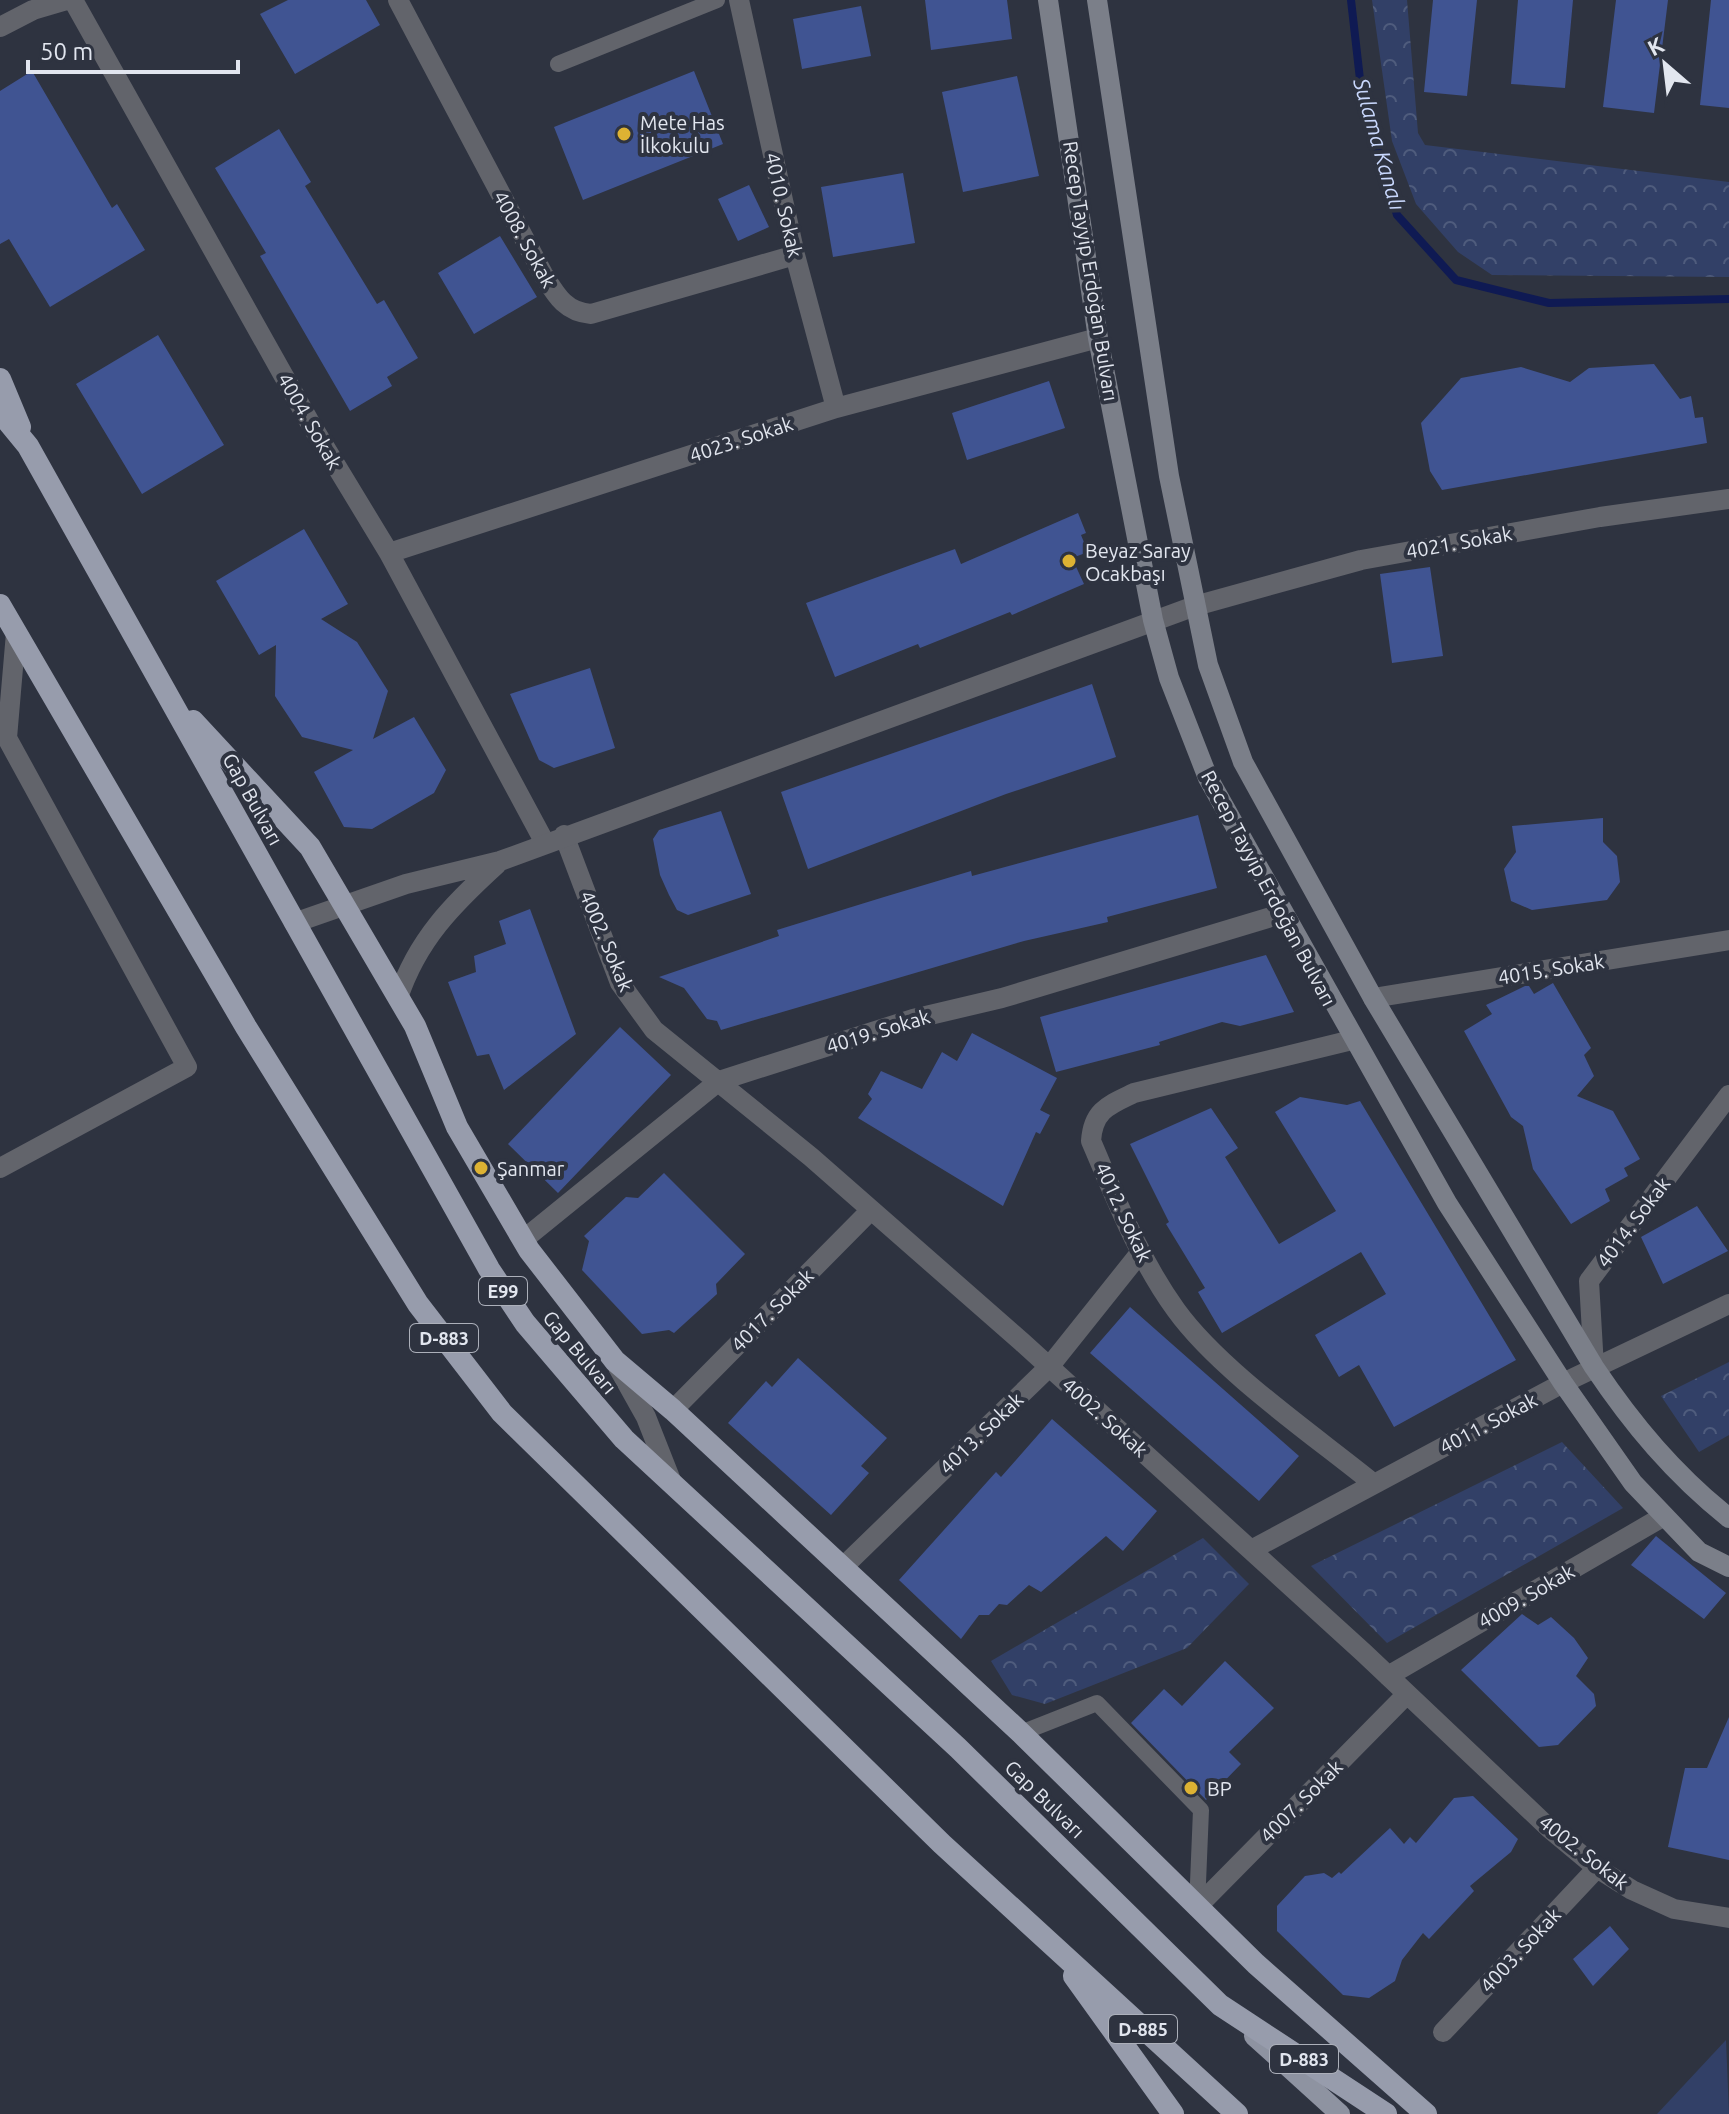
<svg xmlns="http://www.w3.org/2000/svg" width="1729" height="2114" font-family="Ubuntu,sans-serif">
	<defs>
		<pattern id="park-crowns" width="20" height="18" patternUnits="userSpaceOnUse" patternTransform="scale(2)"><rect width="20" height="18" fill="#324067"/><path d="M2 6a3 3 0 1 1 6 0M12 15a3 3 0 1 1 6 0" fill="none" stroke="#4f5c7d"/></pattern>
	</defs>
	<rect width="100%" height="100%" fill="#2e3340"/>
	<path fill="#324067" d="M 1726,2040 L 1729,2114 L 1657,2114 Z"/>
	<path fill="url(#park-crowns)" d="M 1372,0 L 1407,0 L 1418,133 L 1425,145 L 1729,182 L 1729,277 L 1492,275 L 1458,252 L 1416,204 L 1392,141 Z
		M 1729,1362 L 1729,1435 L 1699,1452 L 1661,1396 Z
		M 1562,1442 L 1623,1508 L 1387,1643 L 1311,1566 Z
		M 1203,1538 L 1249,1584 L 1187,1648 L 1045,1704 L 1012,1695 L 991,1661 Z"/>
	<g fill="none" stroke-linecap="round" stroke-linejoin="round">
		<path stroke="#0f1a53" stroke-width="8" d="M 1351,0 L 1362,97 L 1397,215 L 1456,280 L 1549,303 L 1729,299"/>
	</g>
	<path fill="#405492" d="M 288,0 L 366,0 L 380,25 L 295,74 L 260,14 Z
		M 925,0 L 1007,0 L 1012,39 L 931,50 Z
		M 1433,0 L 1477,0 L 1467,96 L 1424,92 Z
		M 1518,0 L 1573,0 L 1565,88 L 1511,84 Z
		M 1616,0 L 1668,0 L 1654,113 L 1603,107 Z
		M 1711,0 L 1729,0 L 1729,108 L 1700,105 Z
		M 861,6 L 871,56 L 802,69 L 793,19 Z
		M 32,71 L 112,208 L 117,204 L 145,250 L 50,307 L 9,239 L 0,244 L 0,91 Z
		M 694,71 L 723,144 L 583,200 L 554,127 Z
		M 1017,76 L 1039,176 L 963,192 L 942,92 Z
		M 279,129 L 311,182 L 305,186 L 377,304 L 384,300 L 418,358 L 387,377 L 392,386 L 350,411 L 260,256 L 266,253 L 215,168 Z
		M 903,173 L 915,243 L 833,257 L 821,187 Z
		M 749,185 L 769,227 L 738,241 L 718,199 Z
		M 500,236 L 537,297 L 474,334 L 438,273 Z
		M 158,335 L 224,445 L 142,494 L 76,384 Z
		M 1654,364 L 1680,399 L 1691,396 L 1695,418 L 1703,417 L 1707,443 L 1442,490 L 1430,471 L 1421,423 L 1461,378 L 1521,367 L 1570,382 L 1589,368 Z
		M 1049,381 L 1065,428 L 967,460 L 952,413 Z
		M 1078,513 L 1086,533 L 1081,535 L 1088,552 L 1072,558 L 1084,584 L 1012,615 L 1010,612 L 920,648 L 918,644 L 835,677 L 806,603 L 955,549 L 961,564 Z
		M 304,529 L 348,604 L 321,619 L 357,642 L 388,691 L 373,739 L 414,717 L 446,770 L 434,793 L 372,829 L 344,827 L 314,772 L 353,750 L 302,737 L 275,696 L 276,645 L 259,655 L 216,581 Z
		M 1430,567 L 1443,656 L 1392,663 L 1380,574 Z
		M 590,668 L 615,748 L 554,768 L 539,760 L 510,694 Z
		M 1092,684 L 1116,757 L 1006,794 L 808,869 L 781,792 Z
		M 721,811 L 751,894 L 688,915 L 677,910 L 669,895 L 660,875 L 653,839 L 659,830 Z
		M 1198,815 L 1217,888 L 1107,917 L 1108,922 L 1024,941 L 721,1030 L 717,1021 L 707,1019 L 684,988 L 659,977 L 779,936 L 777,930 L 884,897 L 971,871 L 972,876 Z
		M 1603,818 L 1603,842 L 1617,856 L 1620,882 L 1607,900 L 1532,910 L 1511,901 L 1504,869 L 1516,852 L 1512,826 Z
		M 530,909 L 576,1034 L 504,1090 L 489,1054 L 477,1056 L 448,982 L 476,972 L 474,956 L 506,944 L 499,921 Z
		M 1266,955 L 1294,1012 L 1240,1026 L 1222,1022 L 1159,1042 L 1160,1045 L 1056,1072 L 1040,1017 Z
		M 1553,983 L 1591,1048 L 1584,1055 L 1594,1076 L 1577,1096 L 1613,1111 L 1640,1159 L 1624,1168 L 1628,1176 L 1605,1189 L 1610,1201 L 1571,1224 L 1533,1169 L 1523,1126 L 1511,1117 L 1464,1031 L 1492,1014 L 1486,1005 L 1525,986 L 1529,986 L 1534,994 Z
		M 620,1027 L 671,1075 L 558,1193 L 508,1144 Z
		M 972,1033 L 1057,1078 L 1040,1110 L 1050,1115 L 1040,1134 L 1036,1132 L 1003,1206 L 858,1118 L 872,1099 L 868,1094 L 881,1071 L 922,1089 L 942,1052 L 957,1061 Z
		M 1300,1097 L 1347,1105 L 1360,1101 L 1516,1360 L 1394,1427 L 1359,1365 L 1339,1377 L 1315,1335 L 1386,1294 L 1361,1252 L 1222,1333 L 1198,1292 L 1205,1288 L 1166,1224 L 1169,1222 L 1130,1144 L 1211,1108 L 1238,1148 L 1225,1157 L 1279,1244 L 1336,1211 L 1275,1112 Z
		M 664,1173 L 745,1254 L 716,1284 L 717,1294 L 674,1333 L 669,1330 L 642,1334 L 582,1270 L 589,1241 L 584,1236 L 626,1197 L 638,1198 Z
		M 1697,1206 L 1728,1251 L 1663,1284 L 1641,1237 Z
		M 1130,1307 L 1299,1456 L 1259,1501 L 1090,1353 Z
		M 798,1358 L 887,1438 L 861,1466 L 869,1473 L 831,1515 L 728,1423 L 766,1381 L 772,1387 Z
		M 1052,1419 L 1157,1511 L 1123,1551 L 1106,1536 L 1041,1592 L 1029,1585 L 1007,1605 L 999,1604 L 989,1615 L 979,1615 L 961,1639 L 899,1580 L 996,1472 L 1001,1477 Z
		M 1656,1536 L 1726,1593 L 1704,1619 L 1631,1565 Z
		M 1522,1614 L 1538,1625 L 1551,1617 L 1574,1638 L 1588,1658 L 1576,1676 L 1594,1694 L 1596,1706 L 1558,1745 L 1539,1747 L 1461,1670 Z
		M 1225,1661 L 1274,1708 L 1229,1752 L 1241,1764 L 1206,1800 L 1131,1723 L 1164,1689 L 1182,1706 Z
		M 1729,1717 L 1729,1860 L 1668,1847 L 1685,1768 L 1707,1768 Z
		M 1473,1796 L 1518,1839 L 1511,1852 L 1470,1886 L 1474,1891 L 1429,1939 L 1423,1933 L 1402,1960 L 1395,1981 L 1369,1998 L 1343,1995 L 1277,1931 L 1277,1906 L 1305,1876 L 1324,1873 L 1332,1878 L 1339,1872 L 1341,1874 L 1390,1828 L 1404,1844 L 1410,1837 L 1416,1843 L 1454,1798 Z
		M 1610,1926 L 1629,1949 L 1593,1986 L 1573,1959 Z"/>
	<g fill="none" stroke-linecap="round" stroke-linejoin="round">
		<path stroke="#62646b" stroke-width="16" d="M 558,64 L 717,0
			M 1021,1733 L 1097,1703 L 1201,1810 L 1197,1907"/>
		<path stroke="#62646b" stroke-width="20" d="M 73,0 L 309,421 L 389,553 L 545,843
			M 398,0 L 543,274 C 556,295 565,312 591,314 L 795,255
			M 739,0 L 795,255 L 836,408
			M 0,27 L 33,10 L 67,0
			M 389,553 L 836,408 L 1098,338
			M 1195,606 L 1361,560 L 1600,517 L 1729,499
			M 564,835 L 620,983 L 654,1030 L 811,1157 L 1022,1342 L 1364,1653 L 1549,1828 L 1597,1868 L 1632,1890 L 1674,1909 L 1729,1918
			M 1373,998 L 1729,940
			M 1352,1040 L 1134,1093 C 1109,1105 1093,1110 1091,1141 C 1116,1199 1139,1259 1176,1310 C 1220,1371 1315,1436 1374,1484
			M 0,1168 L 187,1067 L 7,738 L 16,633
			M 523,1240 L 719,1081 L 913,1019 L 1002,998 L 1281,914
			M 1594,1367 L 1589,1281 L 1729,1095
			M 673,1410 L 871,1210
			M 1251,1550 L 1563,1383 L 1729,1304
			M 842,1568 L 1049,1367 L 1140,1253
			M 1388,1676 L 1664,1516
			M 1197,1907 L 1406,1695
			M 1443,2032 L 1597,1868"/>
		<path stroke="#62646b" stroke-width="20" d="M 294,923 L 406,884 L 500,861 L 1195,606
			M 398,998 C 417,940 453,904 497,864
			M 618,1367 L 646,1417 L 672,1483"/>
		<path stroke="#7b7f89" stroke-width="20" d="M 1048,0 L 1098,338 L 1153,620 L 1169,678 L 1208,778 L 1447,1203 L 1563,1383 L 1633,1483 L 1699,1552 L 1729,1567
			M 1097,0 L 1169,476 L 1208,665 L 1243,762 L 1373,998 L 1594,1367 C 1633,1425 1674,1474 1729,1518"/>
		<path stroke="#8e93a1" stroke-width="20" d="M 1254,2036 L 1340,2114"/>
		<path stroke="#979cac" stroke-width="22" d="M 0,379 L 20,427
			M 0,412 L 28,446 L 489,1269 L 525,1323 L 624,1439 L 958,1748 L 1220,2005 L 1386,2114
			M 0,605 L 246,1027 L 418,1304 L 502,1413 L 942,1844 L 1237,2114
			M 193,721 L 310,847 L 415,1026 L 457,1127 L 529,1250 L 615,1361 L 673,1410 L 1021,1733 L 1256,1964 L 1426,2114
			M 1074,1976 L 1173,2114"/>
	</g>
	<g fill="#ddb233" stroke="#2e3340" stroke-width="3">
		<circle cx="624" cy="134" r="8"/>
		<circle cx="1069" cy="561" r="8"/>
		<circle cx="481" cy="1168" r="8"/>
		<circle cx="1191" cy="1788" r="8"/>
	</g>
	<g text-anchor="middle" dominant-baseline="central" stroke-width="8" stroke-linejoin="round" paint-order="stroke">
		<g fill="#2e3340" stroke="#acb0ba" stroke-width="2">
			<rect x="479" y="1277" width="48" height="28" rx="6"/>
			<rect x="410" y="1324" width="68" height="28" rx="6"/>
			<rect x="1109" y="2015" width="68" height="28" rx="6"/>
			<rect x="1270" y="2045" width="68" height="28" rx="6"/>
		</g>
		<g font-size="18" font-weight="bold" fill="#e2e6ef">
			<text x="503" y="1291">E99</text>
			<text x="444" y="1338">D-883</text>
			<text x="1143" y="2029">D-885</text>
			<text x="1304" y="2059">D-883</text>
		</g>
		<g font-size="20" fill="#e2e6ef" stroke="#2e3340" text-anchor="start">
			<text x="640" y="122">Mete Has<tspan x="640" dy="23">İlkokulu</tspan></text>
			<text x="1085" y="550">Beyaz Saray<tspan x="1085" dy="23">Ocakbaşı</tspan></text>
			<text x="497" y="1168">Şanmar</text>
			<text x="1207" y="1788">BP</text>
		</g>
		<g font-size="20" fill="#e2e6ef" stroke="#2e3340">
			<text transform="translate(784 205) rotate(77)">4010. Sokak</text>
			<text transform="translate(525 239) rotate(61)">4008. Sokak</text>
			<text transform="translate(1091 271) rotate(81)">Recep Tayyip Erdoğan Bulvarı</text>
			<text transform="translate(310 421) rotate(60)">4004. Sokak</text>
			<text transform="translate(741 439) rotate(-18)">4023. Sokak</text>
			<text transform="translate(1459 542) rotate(-10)">4021. Sokak</text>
			<text transform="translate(253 799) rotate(61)">Gap Bulvarı</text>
			<text transform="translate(1269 888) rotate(62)">Recep Tayyip Erdoğan Bulvarı</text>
			<text transform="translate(607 941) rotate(67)">4002. Sokak</text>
			<text transform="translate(1551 969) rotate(-9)">4015. Sokak</text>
			<text transform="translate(878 1031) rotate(-17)">4019. Sokak</text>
			<text transform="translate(1124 1212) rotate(65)">4012. Sokak</text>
			<text transform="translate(1633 1222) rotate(-53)">4014. Sokak</text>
			<text transform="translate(772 1310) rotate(-45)">4017. Sokak</text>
			<text transform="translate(580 1352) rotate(50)">Gap Bulvarı</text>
			<text transform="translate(1105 1417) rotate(42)">4002. Sokak</text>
			<text transform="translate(1488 1423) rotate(-28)">4011. Sokak</text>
			<text transform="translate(981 1433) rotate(-44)">4013. Sokak</text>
			<text transform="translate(1526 1596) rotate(-30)">4009. Sokak</text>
			<text transform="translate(1045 1799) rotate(44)">Gap Bulvarı</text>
			<text transform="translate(1301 1801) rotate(-45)">4007. Sokak</text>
			<text transform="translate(1584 1852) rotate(38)">4002. Sokak</text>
			<text transform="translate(1520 1950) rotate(-47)">4003. Sokak</text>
		</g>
		<g font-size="22" font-style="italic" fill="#c9d8fd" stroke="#2e3340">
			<text transform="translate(1380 144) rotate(74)">Sulama Kanalı</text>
		</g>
	</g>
	<g transform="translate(1665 64) rotate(332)" stroke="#2e3340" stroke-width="6" paint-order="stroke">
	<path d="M0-6L14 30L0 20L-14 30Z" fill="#e2e6ef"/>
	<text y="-12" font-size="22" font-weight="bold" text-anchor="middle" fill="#e2e6ef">K</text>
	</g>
	<path d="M28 60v12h210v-12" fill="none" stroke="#e2e6ef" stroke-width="4"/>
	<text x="40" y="60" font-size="24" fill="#e2e6ef" stroke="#2e3340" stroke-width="6" paint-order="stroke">50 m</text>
</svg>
